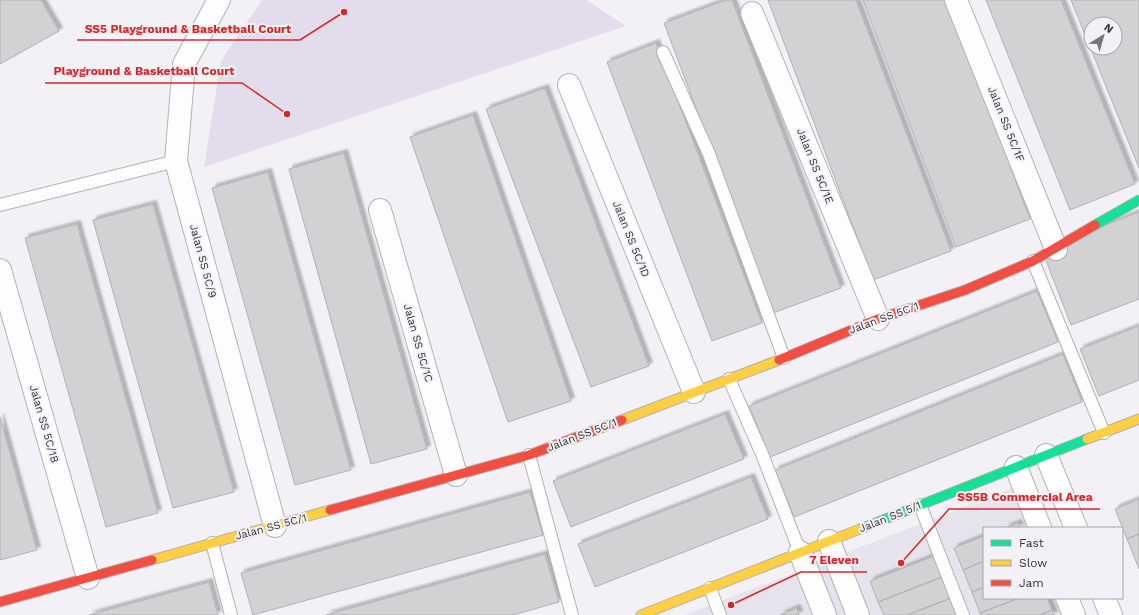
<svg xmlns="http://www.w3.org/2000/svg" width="1139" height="615" font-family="'Work Sans',sans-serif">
	<defs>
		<filter id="shadow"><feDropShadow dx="3.5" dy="-3.5" stdDeviation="1" flood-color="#0004"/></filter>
	</defs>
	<rect width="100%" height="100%" fill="#f3f1f6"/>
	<path fill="#e7e3ec" d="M 1028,482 L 1046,528 L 984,528 L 984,598 L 1075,598 L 1082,615 L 685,615 Z"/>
	<path fill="#e2dcec" d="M 262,0 L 586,0 L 626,26 L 204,167 L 221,61 Z"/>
	<path fill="#d2d1d4" stroke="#b2b1b3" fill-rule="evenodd" filter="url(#shadow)" d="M 0,0 L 41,0 L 59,31 L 0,64 Z
		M 726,0 L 732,0 L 841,288 L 773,313 L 664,23 Z
		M 768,0 L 856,0 L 951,251 L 873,280 Z
		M 863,0 L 948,0 L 1030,219 L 956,247 Z
		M 986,0 L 1061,0 L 1135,184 L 1070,210 Z
		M 1071,0 L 1139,0 L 1139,168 ZM 1091,24 L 1115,24 L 1115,48 L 1091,48 Z
		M 656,43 L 762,323 L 712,341 L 607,62 Z
		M 545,88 L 649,366 L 591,387 L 486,109 Z
		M 473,115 L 571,401 L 508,422 L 410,137 Z
		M 344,153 L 427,449 L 371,464 L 289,169 Z
		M 268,172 L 351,470 L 295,485 L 212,188 Z
		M 153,204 L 234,492 L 173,508 L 93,220 Z
		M 1139,212 L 1139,299 L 1071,325 L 1042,250 Z
		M 77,224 L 158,513 L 106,527 L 25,238 Z
		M 1037,291 L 1058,342 L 770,457 L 749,406 Z
		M 1139,326 L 1139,380 L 1099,396 L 1080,349 Z
		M 1063,354 L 1082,402 L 794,517 L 775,470 Z
		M 725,414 L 744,459 L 571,527 L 553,481 Z
		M 0,417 L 37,550 L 0,560 Z
		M 751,477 L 768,519 L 595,587 L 578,544 Z
		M 530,492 L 543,535 L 253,615 L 241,573 Z
		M 1139,499 L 1139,534 L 1127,539 L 1115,509 Z
		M 1018,523 L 1020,528 L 1005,528 Z
		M 1139,534 L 1139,569 L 1127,539 Z
		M 984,536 L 984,561 L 963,570 L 954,548 Z
		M 545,554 L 559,602 L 513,615 L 326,615 Z
		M 934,556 L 942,577 L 878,602 L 870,581 Z
		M 984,561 L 984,587 L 972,592 L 963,570 Z
		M 942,577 L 951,598 L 907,615 L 884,615 L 878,602 Z
		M 209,582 L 218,615 L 89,615 Z
		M 984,587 L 984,598 L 1019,598 L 980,613 L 972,592 Z
		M 951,598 L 958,615 L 907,615 Z
		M 1019,598 L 1047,598 L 1052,610 L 1040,615 L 981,615 L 980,613 Z
		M 797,608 L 799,615 L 780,615 Z
		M 1052,610 L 1054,615 L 1040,615 Z"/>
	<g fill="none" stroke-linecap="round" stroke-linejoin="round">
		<defs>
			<path id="lane" d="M 663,52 L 709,154 L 784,358
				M 0,205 L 176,161
				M 1033,261 L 1104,433
				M 729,379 L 762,454 L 800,552
				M 529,455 L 572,615
				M 920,505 L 963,615
				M 212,543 L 231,615
				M 710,588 L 720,615"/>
			<path id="street" d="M 219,0 L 184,64 L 176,161 L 275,526
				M 956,0 L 1056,249
				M 752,13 L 878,319
				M 569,85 L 694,392
				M 380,210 L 456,475
				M 0,270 L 88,578
				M 1046,455 L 1076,528
				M 1016,467 L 1040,528
				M 829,541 L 858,615
				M 800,552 L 825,615
				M 1067,598 L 1074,615
				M 1104,598 L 1111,615"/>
			<path id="fast" d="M 1095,225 L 1139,200
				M 860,529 L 1087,439"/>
			<path id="slow" d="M 622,420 L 779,360
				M 1087,439 L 1139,419
				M 152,560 L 330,510
				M 641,615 L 860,529"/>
			<path id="jam" d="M 779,360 L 878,319 L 965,290 L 1033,261 L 1095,225
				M 330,510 L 529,455 L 622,420
				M 0,602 L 152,560"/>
		</defs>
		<use href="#lane" stroke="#b2b1b4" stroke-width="14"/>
		<use href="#street" stroke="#b2b1b4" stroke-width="24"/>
		<use href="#fast" stroke="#b2b1b4" stroke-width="11"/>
		<use href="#slow" stroke="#b2b1b4" stroke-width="11"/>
		<use href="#jam" stroke="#b2b1b4" stroke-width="11"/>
		<use href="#lane" stroke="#fdfdfe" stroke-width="12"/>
		<use href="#street" stroke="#fdfdfe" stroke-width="22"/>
		<use href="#fast" stroke="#16e098" stroke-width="9"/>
		<use href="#slow" stroke="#ffcf43" stroke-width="9"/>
		<use href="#jam" stroke="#f24e42" stroke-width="9"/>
	</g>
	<g text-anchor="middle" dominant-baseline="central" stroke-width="4" stroke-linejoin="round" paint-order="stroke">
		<g font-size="11" fill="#363437" stroke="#f3f0f7">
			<text transform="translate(1006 124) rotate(68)">Jalan SS 5C/1F</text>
			<text transform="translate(815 166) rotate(68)">Jalan SS 5C/1E</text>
			<text transform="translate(631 239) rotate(68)">Jalan SS 5C/1D</text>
			<text transform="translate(203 261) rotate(75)">Jalan SS 5C/9</text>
			<text transform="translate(884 318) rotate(-20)">Jalan SS 5C/1</text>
			<text transform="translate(418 343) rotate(74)">Jalan SS 5C/1C</text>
			<text transform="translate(44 424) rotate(74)">Jalan SS 5C/1B</text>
			<text transform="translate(582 435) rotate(-21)">Jalan SS 5C/1</text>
			<text transform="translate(890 517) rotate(-22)">Jalan SS 5/1</text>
			<text transform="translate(271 527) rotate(-15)">Jalan SS 5C/1</text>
		</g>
	</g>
	<path fill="none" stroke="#d62828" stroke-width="1.5" d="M344 12L300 40H77M287 114L242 83H45M901 563L949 509H1100M731 605L801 572H867"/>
	<g fill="#d62828" stroke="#f3f0f7" stroke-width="1.5">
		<circle cx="344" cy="12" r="4"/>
		<circle cx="287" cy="114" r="4"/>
		<circle cx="901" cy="563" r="4"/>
		<circle cx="731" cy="605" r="4"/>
	</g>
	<g font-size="12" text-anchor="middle" font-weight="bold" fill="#d62828" stroke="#f3f0f7" stroke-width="4" stroke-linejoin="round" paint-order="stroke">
		<text x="188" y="33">SS5 Playground &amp; Basketball Court</text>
		<text x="144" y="75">Playground &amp; Basketball Court</text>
		<text x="1025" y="501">SS5B Commercial Area</text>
		<text x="834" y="564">7 Eleven</text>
	</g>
	<rect x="983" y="527" width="140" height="72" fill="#f3f0f7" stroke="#a7a5aa"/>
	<rect x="991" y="540" width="20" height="6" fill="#16e098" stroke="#a7a5aa"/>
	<text x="1019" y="547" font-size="12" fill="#363437">Fast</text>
	<rect x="991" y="560" width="20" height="6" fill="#ffcf43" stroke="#a7a5aa"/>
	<text x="1019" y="567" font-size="12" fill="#363437">Slow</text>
	<rect x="991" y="580" width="20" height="6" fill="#f24e42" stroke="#a7a5aa"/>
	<text x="1019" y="587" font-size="12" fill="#363437">Jam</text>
	<g transform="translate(1103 36) rotate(37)"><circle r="19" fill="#f3f0f7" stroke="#a7a5aa"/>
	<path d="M0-3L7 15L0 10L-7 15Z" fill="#78767a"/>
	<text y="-6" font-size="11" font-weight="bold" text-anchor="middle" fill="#363437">N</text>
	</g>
</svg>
